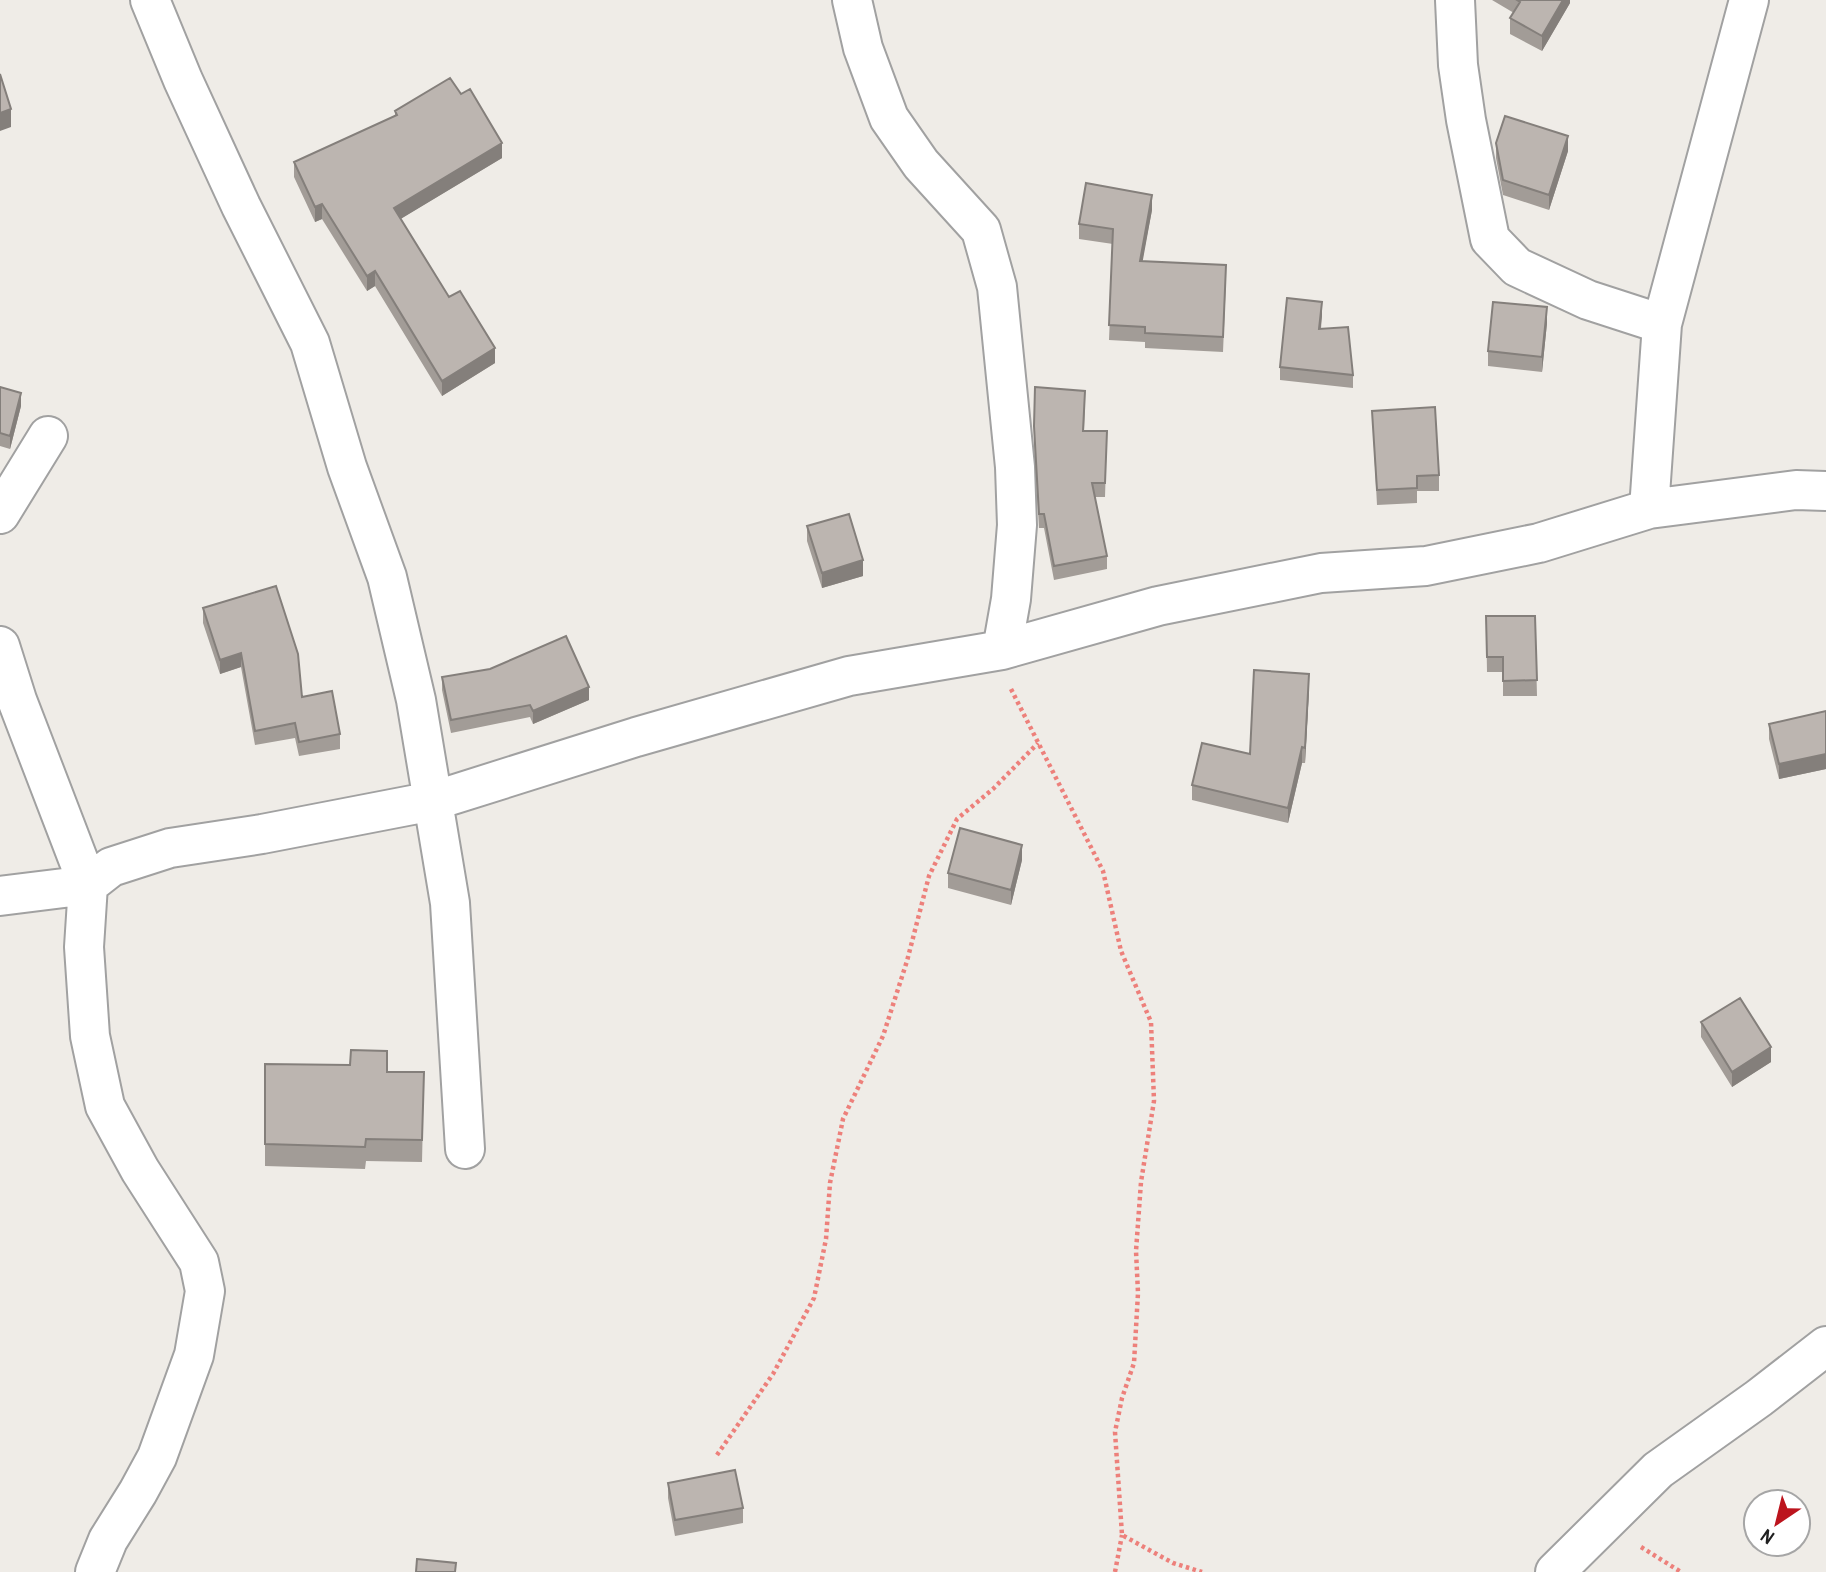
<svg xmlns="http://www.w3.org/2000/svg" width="1826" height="1572" font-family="'Archivo Narrow',sans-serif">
	<rect width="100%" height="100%" fill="#efece7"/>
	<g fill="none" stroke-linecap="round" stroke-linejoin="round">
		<defs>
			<path id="minor" d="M 150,0 L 183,80 L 241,206 L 310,343 L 347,467 L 387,577 L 416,700 L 450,903 L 465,1149
				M 852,0 L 863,48 L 889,118 L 921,164 L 981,230 L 997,287 L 1015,467 L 1017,525 L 1011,599 L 1002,650
				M 1455,0 L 1458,65 L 1466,120 L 1490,239 L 1517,267 L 1588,300 L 1662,324
				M 1649,509 L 1662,324 L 1749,0
				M 0,514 L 48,436
				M 0,646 L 17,700 L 88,885 L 0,896
				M 95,1572 L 108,1540 L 138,1492 L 157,1457 L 194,1355 L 205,1291 L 199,1262 L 140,1170 L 105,1106 L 90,1036 L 84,947 L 88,885 L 111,867 L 170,848 L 262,834 L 433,801 L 636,737 L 849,676 L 1002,650 L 1158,606 L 1321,573 L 1426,566 L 1539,543 L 1649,509 L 1796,490 L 1826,491
				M 1555,1572 L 1658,1470 L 1759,1398 L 1826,1346"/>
		</defs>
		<use href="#minor" stroke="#a1a1a1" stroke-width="42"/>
		<path stroke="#ed807b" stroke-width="4.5" stroke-dasharray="3.5 3.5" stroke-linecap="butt" d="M 1011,689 L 1103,871 L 1121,951 L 1151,1022 L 1154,1101 L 1141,1182 L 1136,1251 L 1138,1293 L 1134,1363 L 1122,1398 L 1115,1432 L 1122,1535 L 1173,1563 L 1202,1572
			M 717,1455 L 773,1374 L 814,1298 L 826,1239 L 830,1183 L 843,1119 L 883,1036 L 907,961 L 929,876 L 957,819 L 993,789 L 1038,743
			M 1641,1547 L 1681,1572
			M 1115,1572 L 1122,1535"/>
		<use href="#minor" stroke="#fff" stroke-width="38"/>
	</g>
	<path fill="#a29c97" d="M 1492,0 L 1570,0 L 1570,3 L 1542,51 L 1510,34 L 1510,18 L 1514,13 Z
		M 461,94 L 502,158 L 400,219 L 449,297 L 495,363 L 442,396 L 375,286 L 367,291 L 322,219 L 315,222 L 294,177 L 294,162 L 395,116 L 395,111 Z
		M 1496,143 L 1568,151 L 1549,210 L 1503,195 L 1496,158 Z
		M 1152,210 L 1142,261 L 1226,280 L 1223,352 L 1145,348 L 1145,342 L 1109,340 L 1113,244 L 1079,239 L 1079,224 Z
		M 1322,315 L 1321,329 L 1353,375 L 1353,388 L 1280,380 L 1280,367 Z
		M 1547,323 L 1542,372 L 1488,366 L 1488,351 Z
		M 0,387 L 21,406 L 10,449 L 0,446 Z
		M 1035,387 L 1085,405 L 1084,431 L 1107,431 L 1105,497 L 1095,497 L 1107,556 L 1107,569 L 1054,580 L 1044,528 L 1039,528 L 1034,440 Z
		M 1372,411 L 1439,475 L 1439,491 L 1417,491 L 1417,503 L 1377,505 Z
		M 807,526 L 863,576 L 822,588 L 807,541 Z
		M 203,608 L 302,697 L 340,734 L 340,749 L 299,756 L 295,738 L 255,745 L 241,667 L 220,674 L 203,623 Z
		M 1486,616 L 1535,616 L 1537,696 L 1503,696 L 1503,672 L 1487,672 Z
		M 442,677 L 589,700 L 533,724 L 530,717 L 451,733 L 442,690 Z
		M 1309,689 L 1305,763 L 1302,763 L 1288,823 L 1192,800 L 1192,785 L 1250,754 Z
		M 1826,711 L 1826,769 L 1779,779 L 1769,739 L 1769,724 Z
		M 1022,860 L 1011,905 L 948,888 L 948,873 Z
		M 1701,1022 L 1771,1062 L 1732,1087 L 1701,1037 Z
		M 265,1064 L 387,1072 L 424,1072 L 422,1162 L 366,1161 L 365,1169 L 265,1166 Z
		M 668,1483 L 743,1508 L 743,1523 L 675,1536 L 668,1498 Z"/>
	<path fill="#847f7b" d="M 1563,0 L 1570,0 L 1570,3 L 1542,51 L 1542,36 Z
		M 11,109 L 11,127 L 0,131 L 0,113 Z
		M 1568,136 L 1568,151 L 1549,210 L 1549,195 Z
		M 502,143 L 502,158 L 394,223 L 394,208 Z
		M 1152,195 L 1152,210 L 1140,276 L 1140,261 Z
		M 322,204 L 322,219 L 315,222 L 315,207 Z
		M 375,271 L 375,286 L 367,291 L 367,276 Z
		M 1322,302 L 1322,315 L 1319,342 L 1319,329 Z
		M 1547,307 L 1547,323 L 1542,372 L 1542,357 Z
		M 495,348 L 495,363 L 442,396 L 442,381 Z
		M 21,393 L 21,406 L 10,449 L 10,436 Z
		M 863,560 L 863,576 L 822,588 L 822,573 Z
		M 241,653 L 241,667 L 220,674 L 220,660 Z
		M 1309,674 L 1309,689 L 1305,763 L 1305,748 Z
		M 589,687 L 589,700 L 533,724 L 533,711 Z
		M 1302,747 L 1302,763 L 1288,823 L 1288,808 Z
		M 1826,754 L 1826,769 L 1779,779 L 1779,764 Z
		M 1022,845 L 1022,860 L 1011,905 L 1011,890 Z
		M 1771,1047 L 1771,1062 L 1732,1087 L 1732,1072 Z"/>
	<path fill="#bcb5b0" stroke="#847f7b" stroke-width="2" d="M 1517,0 L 1563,0 L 1542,36 L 1510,18 L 1520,2 Z
		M 0,74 L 11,109 L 0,113 Z
		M 450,78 L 461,94 L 470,89 L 502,143 L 394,208 L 449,297 L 460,291 L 495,348 L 442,381 L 375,271 L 367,276 L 322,204 L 315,207 L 294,162 L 397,115 L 395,111 Z
		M 1505,116 L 1568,136 L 1549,195 L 1503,180 L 1496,143 Z
		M 1086,183 L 1152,195 L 1140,261 L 1226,265 L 1223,337 L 1145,333 L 1145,327 L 1109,325 L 1113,229 L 1079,224 Z
		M 1287,298 L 1322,302 L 1319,329 L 1348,327 L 1353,375 L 1280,367 Z
		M 1493,302 L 1547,307 L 1542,357 L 1488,351 Z
		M 0,387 L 21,393 L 10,436 L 0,433 Z
		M 1035,387 L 1085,391 L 1083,431 L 1107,431 L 1105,483 L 1092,483 L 1107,556 L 1054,566 L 1044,514 L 1039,514 L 1034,426 Z
		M 1435,407 L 1439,475 L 1417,476 L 1417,488 L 1377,490 L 1372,411 Z
		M 849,514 L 863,560 L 822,573 L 807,526 Z
		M 276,586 L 298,654 L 302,697 L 332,691 L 340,734 L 299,742 L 295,723 L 255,731 L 241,653 L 220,660 L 203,608 Z
		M 1486,616 L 1535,616 L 1537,680 L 1503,681 L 1503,657 L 1487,657 Z
		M 566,636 L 589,687 L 533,711 L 530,705 L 451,720 L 442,677 L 490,669 Z
		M 1254,670 L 1309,674 L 1305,748 L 1302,747 L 1288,808 L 1192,785 L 1202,743 L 1250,754 Z
		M 1826,711 L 1826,754 L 1779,764 L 1769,724 Z
		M 960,828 L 1022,845 L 1011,890 L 948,873 Z
		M 1740,998 L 1771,1047 L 1732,1072 L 1701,1022 Z
		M 351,1050 L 387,1051 L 387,1072 L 424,1072 L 422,1140 L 366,1139 L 365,1147 L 265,1144 L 265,1064 L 350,1065 Z
		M 735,1470 L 743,1508 L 675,1520 L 668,1483 Z
		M 417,1559 L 456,1563 L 455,1572 L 416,1572 Z"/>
	<g transform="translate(1777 1523) rotate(215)"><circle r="33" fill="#ffffff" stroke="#a6a6a6" stroke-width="2"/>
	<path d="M0-5L12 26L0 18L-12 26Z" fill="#bc141d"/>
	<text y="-10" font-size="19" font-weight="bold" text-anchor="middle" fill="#202020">N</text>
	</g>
</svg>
